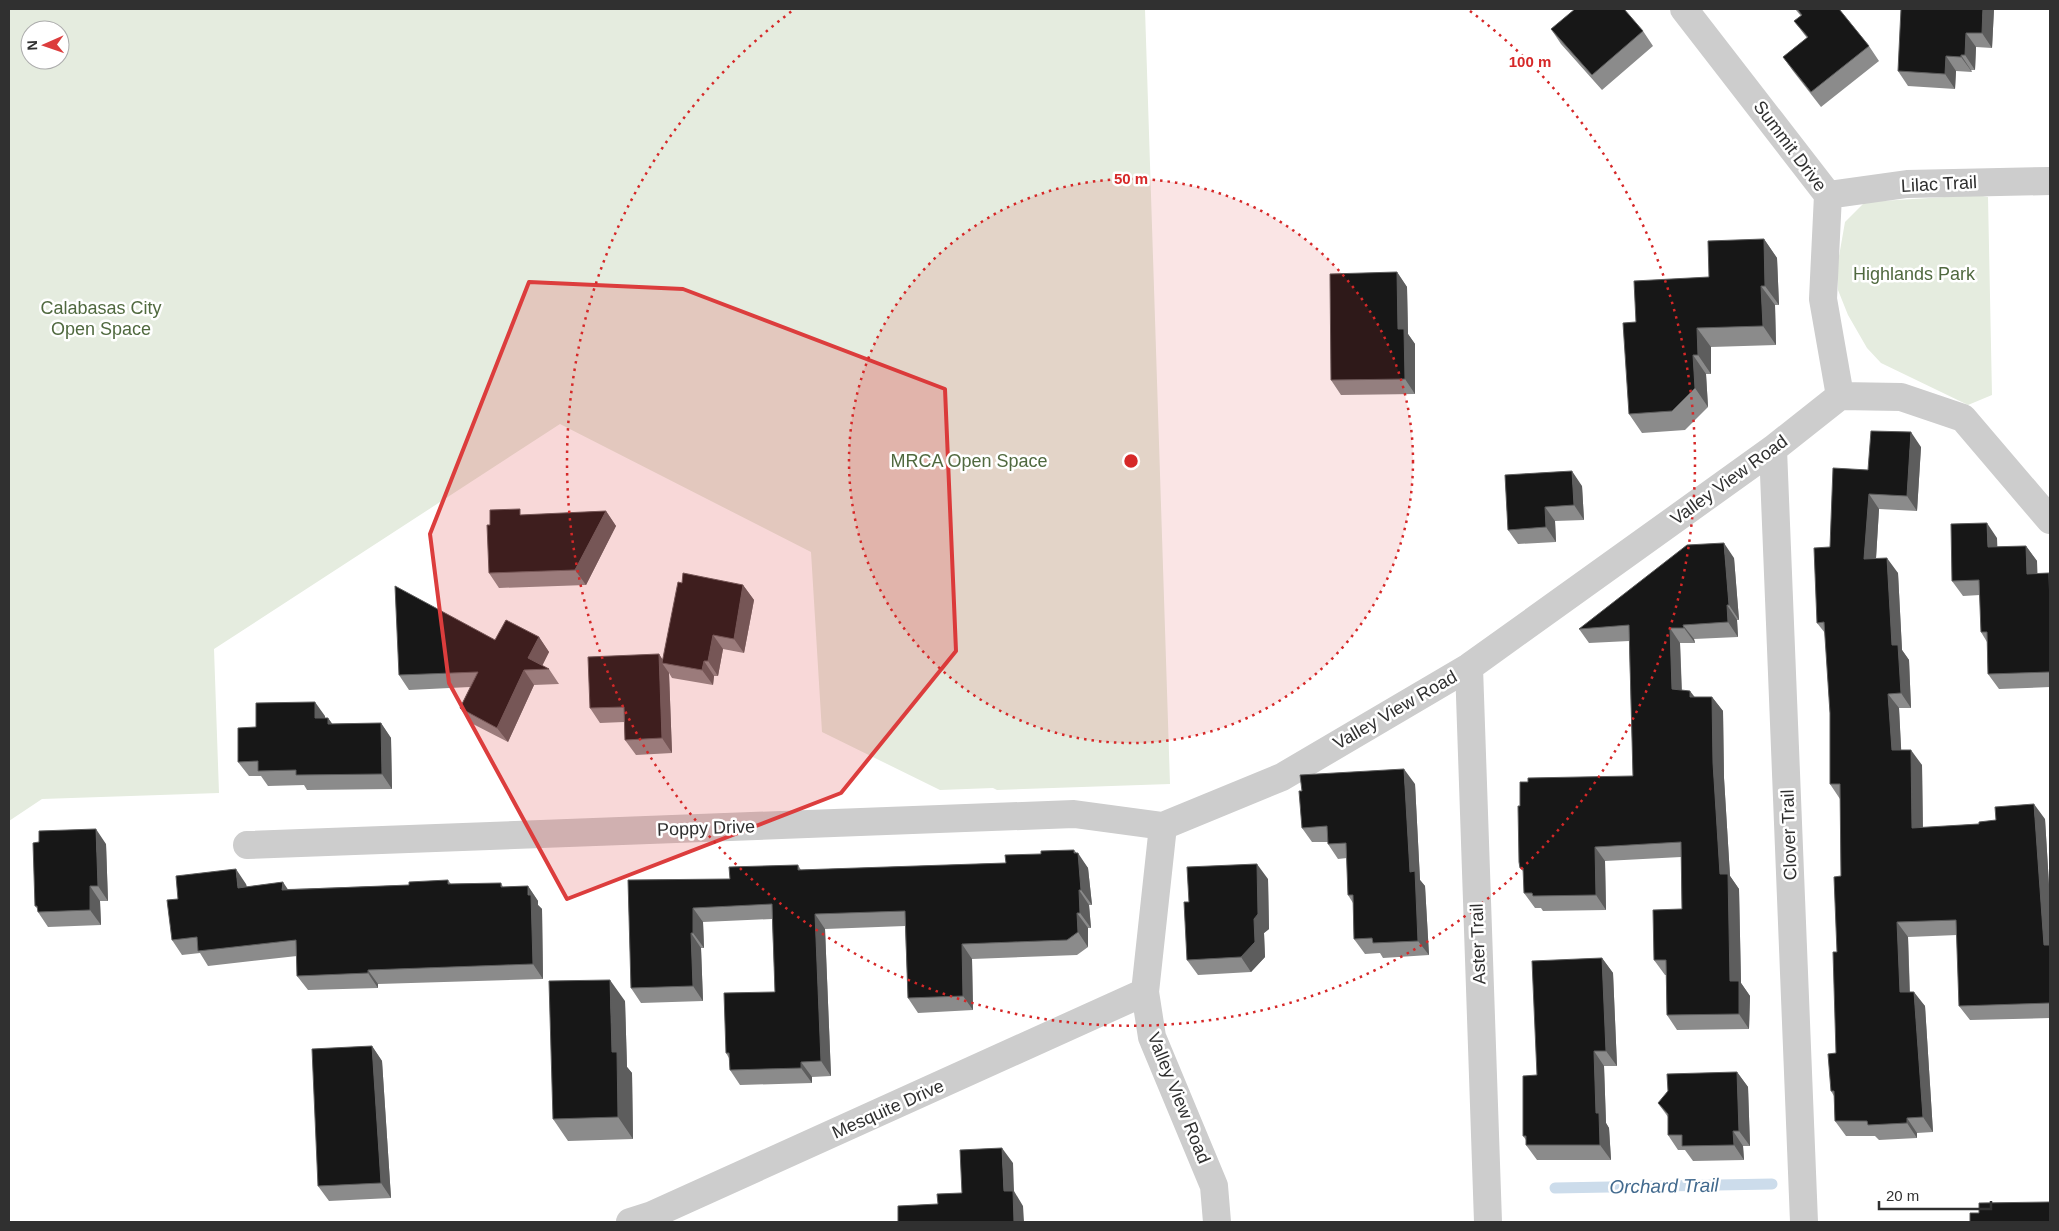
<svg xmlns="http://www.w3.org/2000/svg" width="2059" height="1231" font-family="Helvetica,sans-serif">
	<rect width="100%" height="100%" fill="#fff"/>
	<path fill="#e5ecdf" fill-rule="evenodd" d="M 9,9 L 1145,9 L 1170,784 L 997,790 L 993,788 L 940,790 L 822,732 L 811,552 L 560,424 L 214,649 L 219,793 L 42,799 L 9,821 ZM 30,30 L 60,30 L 60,60 L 30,60 Z
		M 1977,195 L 1988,197 L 1992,395 L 1968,405 L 1881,363 L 1867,348 L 1848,315 L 1838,290 L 1838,262 L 1845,222 L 1865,202 Z"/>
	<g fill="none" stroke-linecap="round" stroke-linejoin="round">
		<path stroke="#ccdceb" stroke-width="11" d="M 1555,1188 L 1772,1184"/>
		<path stroke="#cdcdcd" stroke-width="28" d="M 1684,9 L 1828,195 L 1823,299 L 1840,396
			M 1828,195 L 1907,184 L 2050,181
			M 1773,449 L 1804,1222
			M 1469,667 L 1488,1222
			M 1163,826 L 1282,777 L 1469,667 L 1773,449 L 1840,396 L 1901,397 L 1963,418 L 2050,520
			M 1163,826 L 1145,992 L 1152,1037 L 1214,1186 L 1217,1222
			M 247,845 L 1074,814 L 1163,826
			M 630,1222 L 652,1215 L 1145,992"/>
	</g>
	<path fill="#8b8b8b" d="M 1795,9 L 1839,9 L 1869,46 L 1879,61 L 1821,107 L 1793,71 L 1783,57 L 1807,38 L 1794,21 L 1801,16 Z
		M 1994,9 L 1992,48 L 1976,47 L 1975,70 L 1971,70 L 1972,72 L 1956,71 L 1955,89 L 1908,86 L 1898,71 Z
		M 1551,29 L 1643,31 L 1653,46 L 1602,90 L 1561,44 Z
		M 1764,239 L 1777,258 L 1779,305 L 1775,305 L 1776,345 L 1711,347 L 1711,374 L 1706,374 L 1708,407 L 1685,430 L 1642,433 L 1629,414 L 1636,322 L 1709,277 Z
		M 1397,272 L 1407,287 L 1408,334 L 1415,344 L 1415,394 L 1341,395 L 1331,380 Z
		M 1921,447 L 1917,511 L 1879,509 L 1876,559 L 1898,573 L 1902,650 L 1909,660 L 1911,708 L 1899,708 L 1901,750 L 1922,765 L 1923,828 L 2045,819 L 2050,901 L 2050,1018 L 1970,1020 L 1959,1006 L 1957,935 L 1908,937 L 1910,992 L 1925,1006 L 1933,1132 L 1917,1133 L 1917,1138 L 1879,1140 L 1875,1136 L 1846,1136 L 1835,1121 L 1834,1096 L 1831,1091 L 1836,1053 L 1837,952 L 1841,876 L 1840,799 L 1830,784 L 1830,713 L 1825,633 L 1817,623 L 1830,547 L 1868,470 Z
		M 1505,475 L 1582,486 L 1584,520 L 1555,521 L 1556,542 L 1518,544 L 1508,530 Z
		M 606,511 L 616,526 L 586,585 L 499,588 L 489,573 L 490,525 L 524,515 Z
		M 1997,538 L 1997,547 L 2026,546 L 2037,561 L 2037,573 L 2049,573 L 2050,574 L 2050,687 L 1999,689 L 1988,674 L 1987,642 L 1981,632 L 1980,595 L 1963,596 L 1952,581 Z
		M 1734,558 L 1739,620 L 1737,620 L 1738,637 L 1694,639 L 1695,643 L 1680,643 L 1682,690 L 1694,697 L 1712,697 L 1723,711 L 1724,778 L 1730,876 L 1739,889 L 1741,983 L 1750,996 L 1749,1029 L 1677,1030 L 1667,1015 L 1666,975 L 1665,975 L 1654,960 L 1682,909 L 1681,857 L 1605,861 L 1606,910 L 1543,911 L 1541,908 L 1535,908 L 1524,893 L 1524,872 L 1520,868 L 1520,806 L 1633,776 L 1629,641 L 1589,643 L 1579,629 Z
		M 682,583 L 743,585 L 754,600 L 744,653 L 723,649 L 718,676 L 714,676 L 713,685 L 672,678 L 669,673 L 672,753 L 636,755 L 625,740 L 624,722 L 600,723 L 590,708 L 659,654 L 663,660 Z
		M 539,637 L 549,652 L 542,666 L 549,669 L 559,684 L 534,685 L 508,742 L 471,723 L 460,708 L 470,687 L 409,690 L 399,675 L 495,640 Z
		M 325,716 L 325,718 L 328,718 L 332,724 L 381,723 L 391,738 L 392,789 L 307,790 L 304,785 L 268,786 L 261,776 L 249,776 L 238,762 L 256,727 Z
		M 1415,784 L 1420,880 L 1425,886 L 1429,955 L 1383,958 L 1380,953 L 1365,954 L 1354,939 L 1353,903 L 1348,895 L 1347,858 L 1338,859 L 1328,844 L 1328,842 L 1312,842 L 1302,828 Z
		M 106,844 L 108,901 L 100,901 L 101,925 L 48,927 L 38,912 L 38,909 L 35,906 Z
		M 1076,853 L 1088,868 L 1092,905 L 1089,905 L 1091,928 L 1088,928 L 1088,947 L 1077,955 L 972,959 L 973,1010 L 918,1013 L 908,998 L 905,926 L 825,929 L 831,1076 L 812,1077 L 812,1083 L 740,1085 L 730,1070 L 729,1058 L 726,1053 L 775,992 L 772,919 L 703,922 L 704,948 L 701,948 L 703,1001 L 641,1003 L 631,988 L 628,880 L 730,879 L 798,865 L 801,870 L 1006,863 Z
		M 1268,879 L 1269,929 L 1264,933 L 1265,957 L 1251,972 L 1198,975 L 1187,960 L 1189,902 Z
		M 448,880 L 451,884 L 501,883 L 503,887 L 528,886 L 538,901 L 538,905 L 542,909 L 543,979 L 378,984 L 378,988 L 308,990 L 297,976 L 297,956 L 208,966 L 200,953 L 182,955 L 172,940 L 178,899 L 246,884 L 247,887 L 288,889 L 409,885 Z
		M 1602,958 L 1613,973 L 1617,1066 L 1604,1066 L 1606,1123 L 1609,1128 L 1611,1160 L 1537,1160 L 1526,1145 L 1526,1140 L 1523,1136 L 1537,1075 Z
		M 625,1001 L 627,1067 L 632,1073 L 633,1139 L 568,1141 L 553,1119 Z
		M 372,1046 L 382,1061 L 391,1198 L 329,1201 L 318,1186 Z
		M 1737,1072 L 1748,1087 L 1750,1146 L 1743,1146 L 1744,1160 L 1693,1161 L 1685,1150 L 1678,1150 L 1668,1135 L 1668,1117 L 1658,1103 Z"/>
	<path fill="#5d5d5d" d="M 1983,9 L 1994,9 L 1992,48 L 1982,33 Z
		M 1966,33 L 1976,47 L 1975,70 L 1965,55 Z
		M 1961,55 L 1971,70 L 1972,72 L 1961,57 Z
		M 1946,56 L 1956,71 L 1955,89 L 1945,74 Z
		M 1764,239 L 1777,258 L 1779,305 L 1765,286 Z
		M 1397,272 L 1407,287 L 1408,334 L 1415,344 L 1415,394 L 1405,379 L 1398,329 Z
		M 1761,286 L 1775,305 L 1776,345 L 1763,326 Z
		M 1697,328 L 1711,347 L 1711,374 L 1698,355 Z
		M 1693,355 L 1706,374 L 1708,407 L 1695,388 Z
		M 1911,432 L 1921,447 L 1917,511 L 1907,496 Z
		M 1572,471 L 1582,486 L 1584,520 L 1574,505 Z
		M 1869,494 L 1879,509 L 1875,574 L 1864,559 Z
		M 1545,507 L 1555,521 L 1556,542 L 1546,527 Z
		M 606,511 L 616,526 L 586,585 L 575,570 Z
		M 1987,523 L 1997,538 L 1998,562 L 1988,547 Z
		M 1724,543 L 1734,558 L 1739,620 L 1729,605 Z
		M 2026,546 L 2037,561 L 2038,588 L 2027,574 Z
		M 1887,558 L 1898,573 L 1902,650 L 1909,660 L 1911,708 L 1901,693 L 1892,645 Z
		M 743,585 L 754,600 L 744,653 L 734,639 Z
		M 1727,605 L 1737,620 L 1738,637 L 1728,622 Z
		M 1683,625 L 1694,639 L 1695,643 L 1684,628 Z
		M 1670,628 L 1680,643 L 1682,704 L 1672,689 Z
		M 713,635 L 723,649 L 718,676 L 708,661 Z
		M 539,637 L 549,652 L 540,670 L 528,658 Z
		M 659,654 L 665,664 L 662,663 L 669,673 L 672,753 L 662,738 Z
		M 704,661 L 714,676 L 713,685 L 702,670 Z
		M 524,670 L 534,685 L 508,742 L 497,728 Z
		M 1690,691 L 1701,705 L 1690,697 Z
		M 1888,694 L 1899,708 L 1902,765 L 1892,750 Z
		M 1712,697 L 1723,711 L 1724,778 L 1730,876 L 1739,889 L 1741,983 L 1750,996 L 1749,1029 L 1739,1014 L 1730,981 L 1720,874 L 1713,763 Z
		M 315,702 L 325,716 L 325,733 L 315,718 Z
		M 328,718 L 339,733 L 328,724 Z
		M 381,723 L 391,738 L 392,789 L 382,774 Z
		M 1911,750 L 1922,765 L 1923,843 L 1912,828 Z
		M 1404,769 L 1415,784 L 1420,880 L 1425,886 L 1429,955 L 1418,941 L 1410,872 Z
		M 2034,804 L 2045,819 L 2050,901 L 2050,954 L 2044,945 Z
		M 96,829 L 106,844 L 108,901 L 98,886 Z
		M 1595,847 L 1605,861 L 1606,910 L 1596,895 Z
		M 1074,850 L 1078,855 L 1078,853 L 1088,868 L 1092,905 L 1081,890 Z
		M 1257,864 L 1268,879 L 1269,929 L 1264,933 L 1265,957 L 1251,972 L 1241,957 L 1254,919 Z
		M 236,869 L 246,884 L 249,902 L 238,888 Z
		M 283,882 L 293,897 L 282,890 Z
		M 90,886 L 100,901 L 101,925 L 90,910 Z
		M 528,886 L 538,901 L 538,905 L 542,909 L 543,979 L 533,964 Z
		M 1079,890 L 1089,905 L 1091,928 L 1080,913 Z
		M 693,908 L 703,922 L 704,948 L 693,933 Z
		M 1077,913 L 1088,928 L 1088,947 L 1078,932 Z
		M 815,914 L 825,929 L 831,1076 L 821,1061 Z
		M 1897,922 L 1908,937 L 1910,1007 L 1900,992 Z
		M 691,933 L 701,948 L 703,1001 L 693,986 Z
		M 962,944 L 972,959 L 973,1010 L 963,996 Z
		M 1602,958 L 1613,973 L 1617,1066 L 1606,1051 Z
		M 368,970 L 378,984 L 378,988 L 368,973 Z
		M 610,980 L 625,1001 L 627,1067 L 632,1073 L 633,1139 L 618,1117 L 612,1052 Z
		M 1914,992 L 1925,1006 L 1933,1132 L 1923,1117 Z
		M 372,1046 L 382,1061 L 391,1198 L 381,1183 Z
		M 1594,1051 L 1604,1066 L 1606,1123 L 1609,1128 L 1611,1160 L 1600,1145 L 1596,1113 Z
		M 801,1062 L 812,1077 L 812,1083 L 801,1068 Z
		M 1737,1072 L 1748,1087 L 1750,1146 L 1739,1131 Z
		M 1907,1118 L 1917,1133 L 1917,1138 L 1907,1123 Z
		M 1733,1131 L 1743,1146 L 1744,1160 L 1734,1145 Z
		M 1002,1148 L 1013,1163 L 1014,1191 L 1023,1206 L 1024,1222 L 1014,1222 L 1004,1191 Z"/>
	<path fill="#171717" stroke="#5d5d5d" d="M 1575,9 L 1624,9 L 1643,31 L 1592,75 L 1551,29 Z
		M 1797,9 L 1839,9 L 1869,46 L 1811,92 L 1783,57 L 1808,37 L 1794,21 L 1802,15 Z
		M 1901,9 L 1983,9 L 1982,33 L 1966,33 L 1965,55 L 1961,55 L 1961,57 L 1946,56 L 1945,74 L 1898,71 Z
		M 1764,239 L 1765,286 L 1761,286 L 1763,326 L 1697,328 L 1698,355 L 1693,355 L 1695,388 L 1672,411 L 1629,414 L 1623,323 L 1636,322 L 1634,281 L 1709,277 L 1708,241 Z
		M 1397,272 L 1398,329 L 1404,329 L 1405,379 L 1331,380 L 1330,274 Z
		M 1871,431 L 1911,432 L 1907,496 L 1869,494 L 1864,559 L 1887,558 L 1892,645 L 1898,645 L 1901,693 L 1888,694 L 1892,750 L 1911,750 L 1912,828 L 1979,824 L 1979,822 L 1996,820 L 1995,807 L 2034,804 L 2044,945 L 2050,945 L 2050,1003 L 1959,1006 L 1956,920 L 1897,922 L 1900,992 L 1914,992 L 1923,1117 L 1907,1118 L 1907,1123 L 1868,1125 L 1867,1121 L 1835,1121 L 1834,1091 L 1831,1091 L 1828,1054 L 1836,1053 L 1833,952 L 1837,952 L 1834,877 L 1841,876 L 1840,784 L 1830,784 L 1830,713 L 1824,622 L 1817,623 L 1814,548 L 1830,547 L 1833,468 L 1868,470 Z
		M 1572,471 L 1574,505 L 1545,507 L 1546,527 L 1508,530 L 1505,475 Z
		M 520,509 L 520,515 L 606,511 L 575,570 L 489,573 L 487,525 L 490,525 L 490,510 Z
		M 1987,523 L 1988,547 L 2026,546 L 2027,574 L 2049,573 L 2050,608 L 2050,672 L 1988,674 L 1987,632 L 1981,632 L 1979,580 L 1952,581 L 1951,524 Z
		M 1724,543 L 1729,605 L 1727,605 L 1728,622 L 1683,625 L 1684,628 L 1670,628 L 1672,689 L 1690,691 L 1690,697 L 1712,697 L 1713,763 L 1720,874 L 1728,874 L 1730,981 L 1739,981 L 1739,1014 L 1667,1015 L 1666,960 L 1654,960 L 1653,910 L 1682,909 L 1681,842 L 1595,847 L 1596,895 L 1533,896 L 1532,893 L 1524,893 L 1523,868 L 1520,868 L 1519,862 L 1518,806 L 1520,806 L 1520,782 L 1528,782 L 1528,778 L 1633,776 L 1629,625 L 1579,629 L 1687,545 Z
		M 683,573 L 743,585 L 734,639 L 713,635 L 708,661 L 704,661 L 702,670 L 662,663 L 678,582 L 682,583 Z
		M 395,586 L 495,640 L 506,620 L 539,637 L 528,658 L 549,669 L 524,670 L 497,728 L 460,708 L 478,672 L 399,675 Z
		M 659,654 L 662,738 L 625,740 L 624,707 L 590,708 L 588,657 Z
		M 315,702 L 315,718 L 328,718 L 328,724 L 381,723 L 382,774 L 296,775 L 296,770 L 258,771 L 258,761 L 238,762 L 238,728 L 256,727 L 256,703 Z
		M 1404,769 L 1410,872 L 1415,871 L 1418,941 L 1373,943 L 1372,938 L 1354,939 L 1353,895 L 1348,895 L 1346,843 L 1328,844 L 1327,826 L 1302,828 L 1299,791 L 1302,791 L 1300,775 Z
		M 96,829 L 98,886 L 90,886 L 90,910 L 38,912 L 37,906 L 35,906 L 33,843 L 39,842 L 39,831 Z
		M 1074,850 L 1074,853 L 1078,853 L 1081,890 L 1079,890 L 1080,913 L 1077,913 L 1078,932 L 1067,940 L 962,944 L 963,996 L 908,998 L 905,911 L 815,914 L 821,1061 L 801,1062 L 801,1068 L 730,1070 L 729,1053 L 726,1053 L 724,993 L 775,992 L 772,904 L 693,908 L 693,933 L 691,933 L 693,986 L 631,988 L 628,880 L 730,879 L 729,867 L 798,865 L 798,870 L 1006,863 L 1005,855 L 1041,854 L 1041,851 Z
		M 1257,864 L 1258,914 L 1254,919 L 1255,942 L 1241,957 L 1187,960 L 1184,902 L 1189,902 L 1187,867 Z
		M 236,869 L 238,888 L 283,882 L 282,890 L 409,885 L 409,882 L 448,880 L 448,884 L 501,883 L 501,887 L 528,886 L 528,895 L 531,895 L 533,964 L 368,970 L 368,973 L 297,976 L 296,940 L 198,951 L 197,937 L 172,940 L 167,900 L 178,899 L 176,876 Z
		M 1602,958 L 1606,1051 L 1594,1051 L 1596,1113 L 1599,1113 L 1600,1145 L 1526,1145 L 1526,1136 L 1523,1136 L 1523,1076 L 1537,1075 L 1532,961 Z
		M 610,980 L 612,1052 L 617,1052 L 618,1117 L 553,1119 L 549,981 Z
		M 372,1046 L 381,1183 L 318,1186 L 312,1049 Z
		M 1737,1072 L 1739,1131 L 1733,1131 L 1734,1145 L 1682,1146 L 1682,1135 L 1668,1135 L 1668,1114 L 1658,1103 L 1668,1091 L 1667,1074 Z
		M 1002,1148 L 1004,1191 L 1013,1191 L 1014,1222 L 898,1222 L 898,1206 L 938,1204 L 937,1194 L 962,1193 L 960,1150 Z
		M 2050,1202 L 2050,1222 L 1970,1222 L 1970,1213 L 1979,1213 L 1979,1203 Z"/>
	<path fill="#dc3d3d" fill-opacity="0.2" stroke="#dc3d3d" stroke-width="4" stroke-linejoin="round" d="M 529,282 L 683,289 L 945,389 L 956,651 L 841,793 L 567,899 L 449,683 L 430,534 Z"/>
	<circle cx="1131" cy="461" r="282" fill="#d62828" fill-opacity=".12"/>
	<g fill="none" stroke="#d62828" stroke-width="2.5" stroke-dasharray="2.5 5">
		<circle cx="1131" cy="461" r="282"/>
		<path d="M1470 11A564 564 0 1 1 792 11"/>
	</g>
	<g text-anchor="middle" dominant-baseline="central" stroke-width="5" stroke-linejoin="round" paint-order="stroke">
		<g font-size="18" fill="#303030" stroke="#fff">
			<text transform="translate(1790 146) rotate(53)">Summit Drive</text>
			<text transform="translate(1939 184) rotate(-3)">Lilac Trail</text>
			<text transform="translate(1729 480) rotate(-36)">Valley View Road</text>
			<text transform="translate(1395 710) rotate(-30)">Valley View Road</text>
			<text transform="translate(706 828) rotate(-2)">Poppy Drive</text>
			<text transform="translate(1789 835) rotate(-92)">Clover Trail</text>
			<text transform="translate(1478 944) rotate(-92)">Aster Trail</text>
			<text transform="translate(1179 1098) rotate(68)">Valley View Road</text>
			<text transform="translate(888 1109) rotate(-24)">Mesquite Drive</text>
		</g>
		<g font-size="18" fill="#50693f" stroke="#fff">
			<text x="1914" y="274">Highlands Park</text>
			<text x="101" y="308">Calabasas City<tspan x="101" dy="21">Open Space</tspan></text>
			<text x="969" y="461">MRCA Open Space</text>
		</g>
		<g font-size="19" font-style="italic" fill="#426a8e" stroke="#fff">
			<text transform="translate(1664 1186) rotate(-1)">Orchard Trail</text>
		</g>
	</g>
	<circle cx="1131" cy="461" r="8" fill="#d62828" stroke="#fff" stroke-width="2.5"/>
	<g font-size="15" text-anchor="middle" font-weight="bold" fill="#d62828" stroke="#fff" stroke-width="5" stroke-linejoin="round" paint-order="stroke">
		<text x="1530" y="67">100 m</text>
		<text x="1131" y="184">50 m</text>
	</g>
	<rect width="2059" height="1231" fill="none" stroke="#303030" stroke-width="20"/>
	<g transform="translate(45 45) rotate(268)"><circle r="24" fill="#ffffff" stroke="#acacac"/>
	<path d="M0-4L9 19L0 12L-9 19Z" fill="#dc3d3d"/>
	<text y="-8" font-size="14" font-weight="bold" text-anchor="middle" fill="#303030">N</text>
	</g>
	<path d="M1879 1201v8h112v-8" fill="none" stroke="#303030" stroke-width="2.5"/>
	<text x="1886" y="1201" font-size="15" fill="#303030" stroke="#ffffff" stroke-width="4" paint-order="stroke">20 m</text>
</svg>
